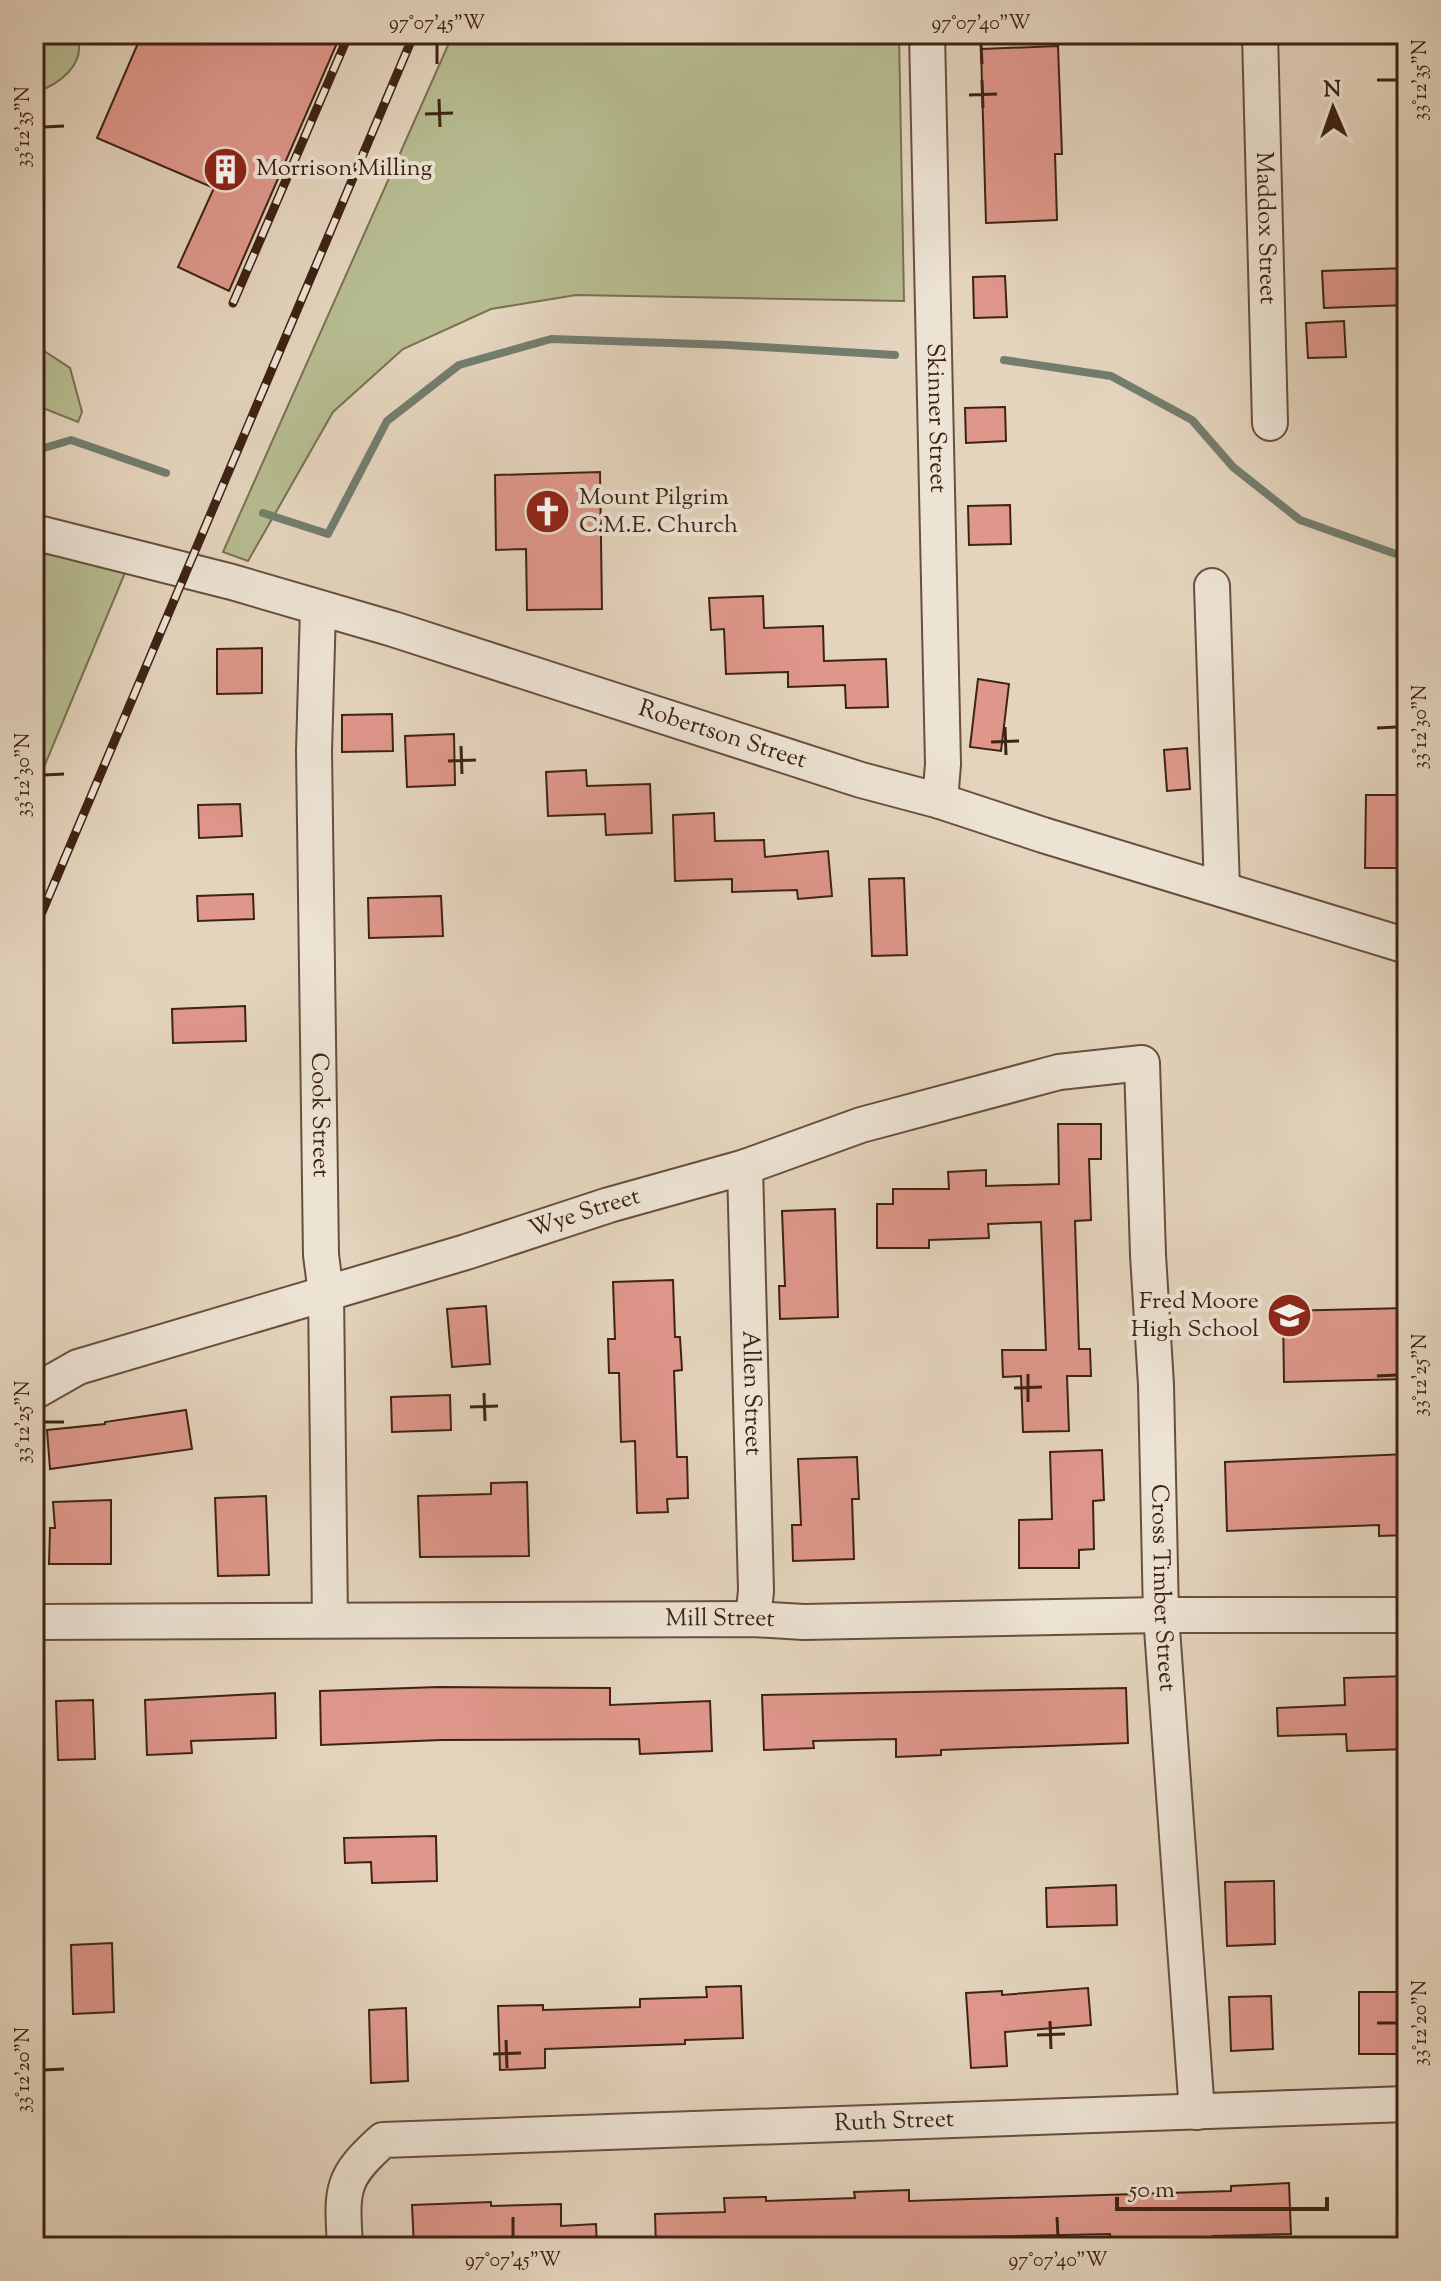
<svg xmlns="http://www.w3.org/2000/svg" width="1441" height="2281" font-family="'Sorts Mill Goudy',serif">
	<rect width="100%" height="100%" fill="#e4d4bd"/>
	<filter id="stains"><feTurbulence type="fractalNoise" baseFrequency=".0025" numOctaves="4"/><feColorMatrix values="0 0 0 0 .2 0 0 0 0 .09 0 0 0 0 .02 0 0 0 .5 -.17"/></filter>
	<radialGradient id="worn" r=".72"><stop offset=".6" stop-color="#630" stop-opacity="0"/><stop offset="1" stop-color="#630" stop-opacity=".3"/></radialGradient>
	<path fill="#b6bc90" stroke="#7a7052" stroke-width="2" d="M 34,34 L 76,34 C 89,64 58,85 34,93 Z
		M 453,34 L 899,34 L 904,301 L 576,295 L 491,309 L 403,349 L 333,412 L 248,561 L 223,552 Z
		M 34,347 L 38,347 L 70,368 L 82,412 L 78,422 L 43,408 L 34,408 Z
		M 39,553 L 127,568 L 34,791 L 34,556 Z"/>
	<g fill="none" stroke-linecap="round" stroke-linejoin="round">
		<path stroke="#737d6e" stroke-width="8" d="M 1004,360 L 1111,376 L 1192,420 L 1233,467 L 1300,520 L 1407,558
			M 34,451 L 71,440 L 166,473
			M 263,513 L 328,534 L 387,421 L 459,365 L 551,339 L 728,345 L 895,355"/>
	</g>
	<path fill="#df978b" stroke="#3e2313" stroke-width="2" d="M 142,34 L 341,34 L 229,291 L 178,267 L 214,188 L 97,138 Z
		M 1058,46 L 1062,154 L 1055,154 L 1057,220 L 986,223 L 981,49 Z
		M 1406,268 L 1407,305 L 1324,308 L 1322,271 Z
		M 1005,276 L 1007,317 L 974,318 L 973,277 Z
		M 1344,321 L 1346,357 L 1308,358 L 1306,323 Z
		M 1005,407 L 1006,441 L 966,443 L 965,408 Z
		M 600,472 L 602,609 L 527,610 L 526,549 L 496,550 L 495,475 Z
		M 1010,505 L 1011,544 L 969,545 L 968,506 Z
		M 763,596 L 764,628 L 823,626 L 824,661 L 886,659 L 888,707 L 846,708 L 845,685 L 788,687 L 788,672 L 726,674 L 724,629 L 711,630 L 709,598 Z
		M 262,648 L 262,693 L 217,694 L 217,649 Z
		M 978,679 L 1009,684 L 1001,751 L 970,747 Z
		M 392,714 L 393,751 L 342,752 L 342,715 Z
		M 454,734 L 455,785 L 407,787 L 405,736 Z
		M 1187,748 L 1190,789 L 1167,791 L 1164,750 Z
		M 586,770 L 587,786 L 650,784 L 652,833 L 606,835 L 605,814 L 548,816 L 546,772 Z
		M 1366,795 L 1407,795 L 1407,868 L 1365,868 Z
		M 240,804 L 242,836 L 199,838 L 198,805 Z
		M 714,813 L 715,841 L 764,840 L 765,857 L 828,851 L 832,896 L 798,899 L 797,890 L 732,892 L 732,879 L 675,881 L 673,815 Z
		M 904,878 L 907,955 L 872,956 L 869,879 Z
		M 253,894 L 254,919 L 198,921 L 197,896 Z
		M 441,896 L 443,936 L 369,938 L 368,898 Z
		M 245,1006 L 246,1041 L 173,1043 L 172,1009 Z
		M 1058,1124 L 1101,1124 L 1101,1159 L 1089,1159 L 1091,1220 L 1075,1221 L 1079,1349 L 1090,1349 L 1091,1376 L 1067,1376 L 1069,1431 L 1023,1432 L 1021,1376 L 1003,1377 L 1002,1350 L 1046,1350 L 1041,1222 L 988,1224 L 989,1238 L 929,1240 L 929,1248 L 877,1248 L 877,1204 L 893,1204 L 893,1189 L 949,1189 L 948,1172 L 986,1170 L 986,1186 L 1059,1184 Z
		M 835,1209 L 838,1317 L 780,1319 L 779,1286 L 785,1286 L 782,1211 Z
		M 673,1280 L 675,1337 L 680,1337 L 682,1370 L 674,1371 L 677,1457 L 687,1457 L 688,1498 L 667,1499 L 668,1512 L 637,1513 L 635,1441 L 621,1442 L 619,1373 L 609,1373 L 608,1339 L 615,1339 L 613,1282 Z
		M 486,1306 L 490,1364 L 452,1367 L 447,1309 Z
		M 1407,1308 L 1407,1379 L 1284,1382 L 1283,1311 Z
		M 450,1395 L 451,1430 L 392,1432 L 391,1397 Z
		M 186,1410 L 192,1449 L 50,1469 L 47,1430 L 105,1424 L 105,1422 Z
		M 1102,1450 L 1104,1500 L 1093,1501 L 1094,1549 L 1079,1550 L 1079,1568 L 1019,1568 L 1019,1520 L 1052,1519 L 1050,1452 Z
		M 1407,1454 L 1407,1535 L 1379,1536 L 1379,1525 L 1227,1531 L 1225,1462 Z
		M 857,1457 L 859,1499 L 852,1499 L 854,1559 L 793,1561 L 792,1525 L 801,1525 L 798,1459 Z
		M 527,1482 L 529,1556 L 420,1557 L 418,1496 L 491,1494 L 491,1483 Z
		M 266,1496 L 269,1575 L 218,1576 L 215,1498 Z
		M 111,1500 L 111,1564 L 49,1564 L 50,1528 L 55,1528 L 53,1502 Z
		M 1407,1676 L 1407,1749 L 1347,1751 L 1346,1734 L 1278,1736 L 1277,1708 L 1345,1705 L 1344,1678 Z
		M 439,1687 L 610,1688 L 610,1705 L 710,1701 L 712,1751 L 640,1754 L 639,1739 L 441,1740 L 321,1745 L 320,1691 Z
		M 1126,1688 L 1128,1743 L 941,1750 L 941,1755 L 896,1757 L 896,1739 L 813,1741 L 814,1748 L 764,1750 L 762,1695 Z
		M 275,1693 L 276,1738 L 191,1741 L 192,1753 L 147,1755 L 145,1700 Z
		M 93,1700 L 95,1759 L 58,1760 L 56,1701 Z
		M 436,1836 L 437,1881 L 372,1883 L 371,1862 L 345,1863 L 344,1838 Z
		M 1274,1881 L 1275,1944 L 1227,1946 L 1225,1882 Z
		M 1116,1885 L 1117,1925 L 1047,1927 L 1046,1888 Z
		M 112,1943 L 114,2012 L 73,2014 L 71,1945 Z
		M 741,1986 L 743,2038 L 685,2040 L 685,2044 L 545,2049 L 545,2068 L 500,2070 L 498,2006 L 543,2005 L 543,2010 L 640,2007 L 640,1999 L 707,1997 L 706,1987 Z
		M 1088,1988 L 1091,2025 L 1005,2032 L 1007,2066 L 971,2068 L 966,1993 L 1002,1991 L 1002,1995 Z
		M 1359,1992 L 1398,1992 L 1398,2054 L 1359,2054 Z
		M 1271,1996 L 1273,2049 L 1231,2051 L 1229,1997 Z
		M 406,2008 L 408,2081 L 371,2083 L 369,2010 Z
		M 1289,2183 L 1291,2234 L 1213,2236 L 1213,2247 L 1111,2247 L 1110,2234 L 824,2240 L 825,2247 L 656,2247 L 655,2214 L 725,2212 L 724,2198 L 766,2197 L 766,2201 L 855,2198 L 854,2192 L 909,2190 L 909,2201 L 1231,2191 L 1231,2186 Z
		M 491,2202 L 491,2206 L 561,2204 L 561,2226 L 596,2224 L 597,2247 L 414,2247 L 412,2205 Z"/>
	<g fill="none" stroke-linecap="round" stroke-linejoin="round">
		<defs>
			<g id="minor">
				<path id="s1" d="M 927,34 L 943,764 L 940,801"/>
				<path id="s2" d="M 1260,34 L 1270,423"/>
				<path id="s3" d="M 34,532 L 232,582 L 393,629 L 861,780 L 940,801 L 1043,835 L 1407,946"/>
				<path d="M 1212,586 L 1222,889"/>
				<path id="s4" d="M 318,609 L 314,751 L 321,1255 L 326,1293 L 330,1620"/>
				<path id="s5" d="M 745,1167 L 756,1591 L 753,1619"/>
				<path id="s6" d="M 34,1392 L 78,1367 L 466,1252 L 609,1205 L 745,1167 L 861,1125 L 1059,1072 L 1142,1063 L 1148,1255 L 1156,1385 L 1161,1615 L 1197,2112"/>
				<path id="s7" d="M 34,1622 L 753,1619 L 804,1622 L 1161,1615 L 1407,1615"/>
				<path id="s8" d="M 345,2247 C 342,2191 339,2179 383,2140 L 1407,2104"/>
			</g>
		</defs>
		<use href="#minor" stroke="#684f3e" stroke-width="38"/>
		<use href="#minor" stroke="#ede3d4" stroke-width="34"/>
		<defs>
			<path id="rail" d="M 233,303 L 349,34
				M 34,931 L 414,34"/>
		</defs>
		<use href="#rail" stroke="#3e2313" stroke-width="9"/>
		<use href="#rail" stroke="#ede3d4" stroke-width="6" stroke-dasharray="18" stroke-linecap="butt"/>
	</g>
	<path fill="none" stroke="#3e2313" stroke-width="3" d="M 437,44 L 437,64M 981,44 L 982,64M 982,80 L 983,108M 1377,80 L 1397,80M 969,95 L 997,94M 439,99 L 440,127M 425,114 L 453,113M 44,127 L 64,126M 1005,727 L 1006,755M 1377,728 L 1397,727M 991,742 L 1019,741M 461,746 L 462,774M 448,761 L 476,760M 44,775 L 64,774M 1028,1374 L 1028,1402M 1377,1376 L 1397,1375M 1014,1388 L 1042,1387M 484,1393 L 485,1421M 470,1407 L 498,1406M 44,1422 L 64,1422M 1050,2021 L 1051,2049M 1377,2023 L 1397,2023M 1037,2035 L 1065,2034M 506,2040 L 507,2068M 493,2054 L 521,2053M 44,2070 L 64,2069M 513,2217 L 513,2237M 1057,2217 L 1058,2237"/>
	<defs>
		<symbol id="building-disc" viewBox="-11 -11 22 22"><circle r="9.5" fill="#8f2418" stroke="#ede3d4"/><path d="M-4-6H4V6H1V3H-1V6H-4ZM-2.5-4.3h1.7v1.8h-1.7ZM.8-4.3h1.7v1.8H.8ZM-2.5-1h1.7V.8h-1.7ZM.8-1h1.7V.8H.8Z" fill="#fff"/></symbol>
		<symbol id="church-disc" viewBox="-11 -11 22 22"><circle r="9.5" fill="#8f2418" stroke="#ede3d4"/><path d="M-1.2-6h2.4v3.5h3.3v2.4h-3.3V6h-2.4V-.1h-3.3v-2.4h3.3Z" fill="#fff"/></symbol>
		<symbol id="school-disc" viewBox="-11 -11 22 22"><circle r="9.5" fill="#8f2418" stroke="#ede3d4"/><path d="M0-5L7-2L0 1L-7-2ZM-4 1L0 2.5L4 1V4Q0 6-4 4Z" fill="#fff"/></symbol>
	</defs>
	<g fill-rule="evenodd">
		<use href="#building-disc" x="200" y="144" width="51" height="51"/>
		<use href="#church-disc" x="522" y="486" width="51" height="51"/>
		<use href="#school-disc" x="1264" y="1290" width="51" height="51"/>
	</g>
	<g text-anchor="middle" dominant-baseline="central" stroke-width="8" stroke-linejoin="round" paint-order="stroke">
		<g font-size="24" fill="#3e2313" stroke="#ede3d4" text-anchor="start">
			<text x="256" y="169">Morrison Milling</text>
			<text x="579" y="498">Mount Pilgrim<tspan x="579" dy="28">C.M.E. Church</tspan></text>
			<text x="1259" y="1302" text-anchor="end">Fred Moore<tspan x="1259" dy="28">High School</tspan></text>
		</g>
		<g font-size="24" fill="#3e2313" stroke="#ede3d4">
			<text stroke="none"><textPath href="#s2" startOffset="194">Maddox Street</textPath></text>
			<text stroke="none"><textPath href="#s1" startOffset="384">Skinner Street</textPath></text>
			<text stroke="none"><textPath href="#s3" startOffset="718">Robertson Street</textPath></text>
			<text stroke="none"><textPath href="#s4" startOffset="506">Cook Street</textPath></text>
			<text stroke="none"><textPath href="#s6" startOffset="580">Wye Street</textPath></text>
			<text stroke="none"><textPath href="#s5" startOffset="226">Allen Street</textPath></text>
			<text stroke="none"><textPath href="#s6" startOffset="1684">Cross Timber Street</textPath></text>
			<text stroke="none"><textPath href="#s7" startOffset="686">Mill Street</textPath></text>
			<text stroke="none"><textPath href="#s8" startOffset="632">Ruth Street</textPath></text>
		</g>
	</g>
	<rect width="1441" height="2281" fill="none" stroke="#e4d4bd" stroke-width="88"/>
	<g transform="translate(1333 108) rotate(358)" stroke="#ede3d4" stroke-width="6" paint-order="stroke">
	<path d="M0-6L14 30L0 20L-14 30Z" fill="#3e2313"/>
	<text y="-12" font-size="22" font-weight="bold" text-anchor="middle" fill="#3e2313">N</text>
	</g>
	<path d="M1117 2197v12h210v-12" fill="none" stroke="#3e2313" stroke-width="4"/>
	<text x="1129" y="2197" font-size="24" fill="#3e2313" stroke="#ede3d4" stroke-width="6" paint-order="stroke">50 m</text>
	<rect x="44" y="44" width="1353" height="2193" fill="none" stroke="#3e2313" stroke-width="3"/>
	<g font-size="20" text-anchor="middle" fill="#3e2313">
		<text x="437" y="29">97°07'45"W</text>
		<text x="981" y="29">97°07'40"W</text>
		<text transform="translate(1419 80) rotate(-90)" y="7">33°12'35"N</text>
		<text transform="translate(22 127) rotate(-90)" y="7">33°12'35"N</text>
		<text transform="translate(1419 727) rotate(-90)" y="7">33°12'30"N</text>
		<text transform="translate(22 775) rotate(-90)" y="7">33°12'30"N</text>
		<text transform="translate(1419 1375) rotate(-90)" y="7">33°12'25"N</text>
		<text transform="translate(22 1422) rotate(-90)" y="7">33°12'25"N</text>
		<text transform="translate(1419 2023) rotate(-90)" y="7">33°12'20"N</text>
		<text transform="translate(22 2070) rotate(-90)" y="7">33°12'20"N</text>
		<text x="513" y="2266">97°07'45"W</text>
		<text x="1058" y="2266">97°07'40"W</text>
	</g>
	<rect width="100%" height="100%" filter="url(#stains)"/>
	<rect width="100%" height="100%" fill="url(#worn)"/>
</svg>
